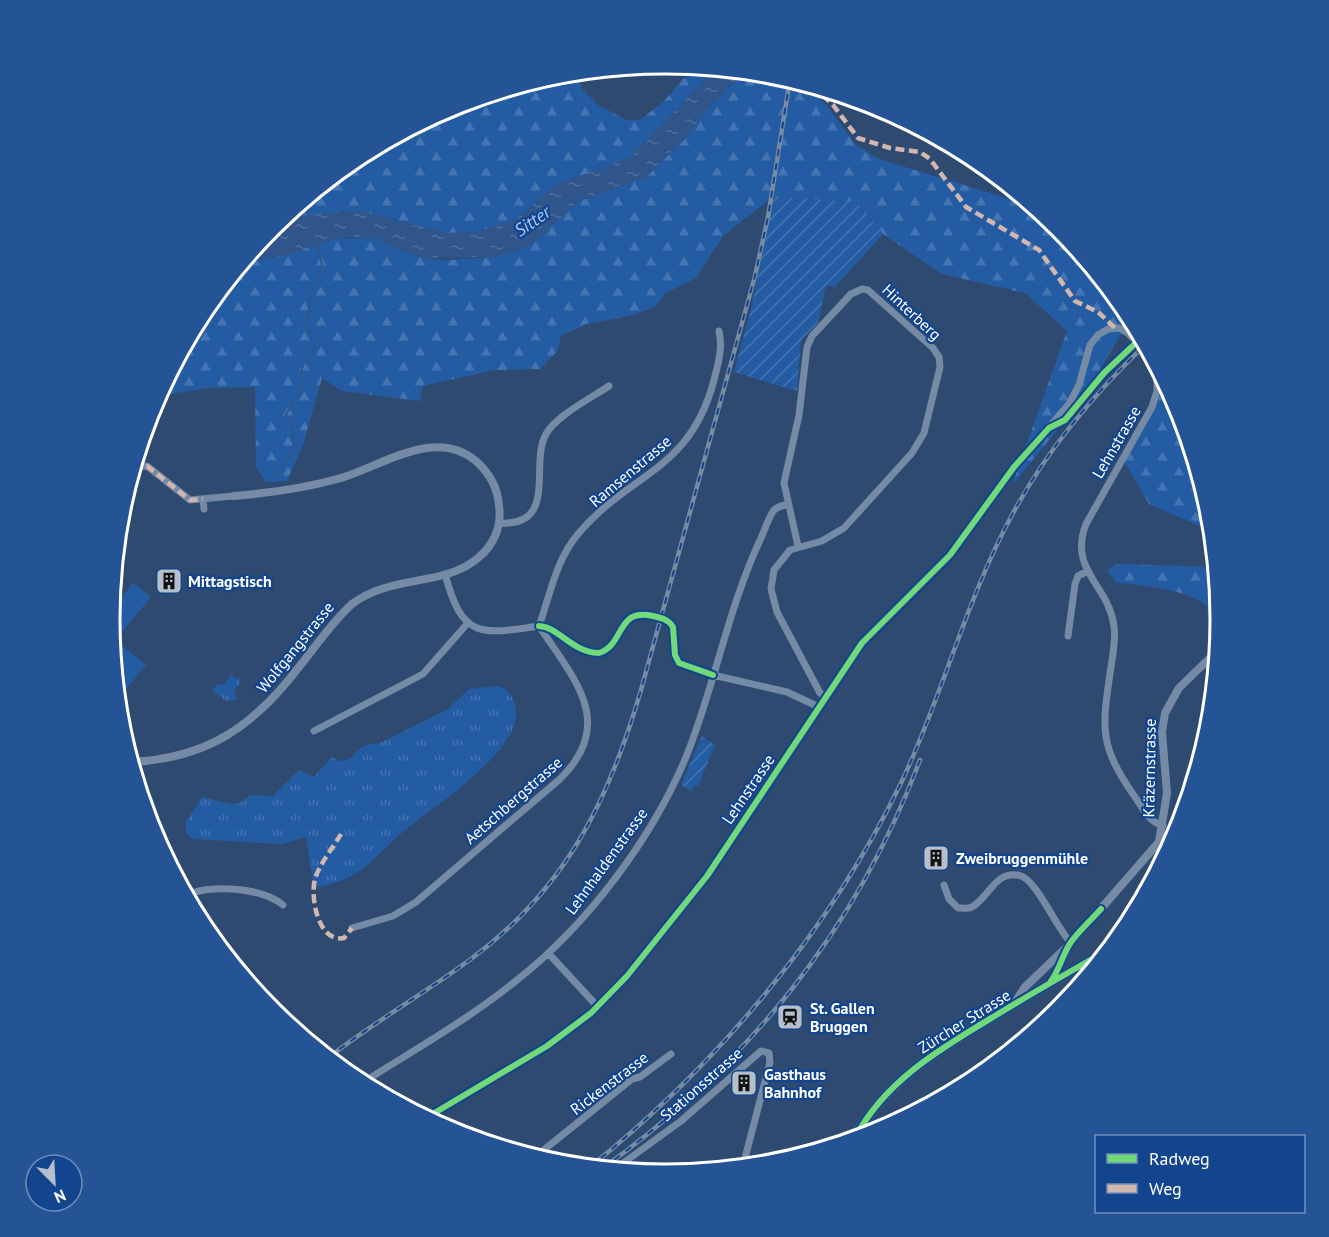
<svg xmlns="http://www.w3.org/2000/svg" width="1329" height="1237" font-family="'PT Sans',sans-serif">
	<defs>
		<pattern id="grass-tufts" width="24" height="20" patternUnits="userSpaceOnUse" patternTransform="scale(1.5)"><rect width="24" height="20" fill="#245ca4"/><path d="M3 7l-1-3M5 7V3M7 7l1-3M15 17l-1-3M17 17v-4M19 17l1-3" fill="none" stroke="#4574b2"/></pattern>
		<pattern id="forest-firs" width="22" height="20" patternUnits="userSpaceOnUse" patternTransform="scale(1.5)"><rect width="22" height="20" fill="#245ca4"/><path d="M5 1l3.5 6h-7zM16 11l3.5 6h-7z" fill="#4574b2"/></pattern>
		<pattern id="garden-furrows" width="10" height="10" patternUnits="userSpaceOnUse" patternTransform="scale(1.5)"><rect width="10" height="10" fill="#245ca4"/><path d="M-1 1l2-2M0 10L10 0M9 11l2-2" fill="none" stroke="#4574b2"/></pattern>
		<pattern id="water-ripples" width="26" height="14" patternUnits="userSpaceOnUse" patternTransform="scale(1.5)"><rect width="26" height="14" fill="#30558a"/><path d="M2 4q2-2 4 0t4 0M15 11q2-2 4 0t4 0" fill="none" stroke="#4f6e9c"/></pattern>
	</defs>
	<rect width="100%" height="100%" fill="#2e4a71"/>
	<path fill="url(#grass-tufts)" d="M 231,675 L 236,679 L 240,678 L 240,683 L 234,691 L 237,699 L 226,701 L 212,690 L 218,684 L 224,685 Z
		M 498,686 C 509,690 514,697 516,710 C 521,750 435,806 405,830 C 388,844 371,865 353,875 C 344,880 323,888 314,887 L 306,837 L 282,844 L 193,839 L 186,833 L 186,822 L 202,797 L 231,804 L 240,803 L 251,795 L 273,796 L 299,770 L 314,777 L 332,757 C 351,770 354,747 370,744 C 374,743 377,744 380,743 L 448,709 L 469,689 Z"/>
	<path fill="url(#forest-firs)" d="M 704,67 L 716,68 L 629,158 L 556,185 L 515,220 L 477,232 L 448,233 L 381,216 L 341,211 L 335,239 L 375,238 L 393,248 L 425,258 L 448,260 L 493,257 L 534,242 L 577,202 L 646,177 L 685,139 L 705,111 L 745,71 L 773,74 L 805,83 L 829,108 L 855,144 L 879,159 L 1033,206 L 1058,226 L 1127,310 L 1145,345 L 1139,337 L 1121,334 L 1082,400 L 1012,485 L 1067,331 L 1025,293 L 942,274 L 883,234 L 856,202 L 774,196 L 723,236 L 696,278 L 666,293 L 655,307 L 630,316 L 586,324 L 561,336 L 557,352 L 540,369 L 495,370 L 423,386 L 420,401 L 342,391 L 322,378 L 302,448 L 287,481 L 266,482 L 256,467 L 255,387 L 209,388 L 157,396 L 203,310 L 272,225 L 356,156 L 452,105 L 556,74 L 578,72 L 581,88 L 598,105 L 627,120 L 640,120 L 663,102 L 684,78 Z
		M 1163,379 L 1178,406 L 1209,508 L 1202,527 L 1149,504 L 1124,461 L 1159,396 Z
		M 1118,564 L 1215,567 L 1220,619 L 1218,641 L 1211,646 L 1207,606 C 1181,587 1147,587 1116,582 L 1107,570 Z"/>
	<path fill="url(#garden-furrows)" d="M 774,196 L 856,202 L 883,234 L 835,287 L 826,286 L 818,323 L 801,340 L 797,391 L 734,372 L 750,313 Z
		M 702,736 L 715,745 L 698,786 L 695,785 L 691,791 L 681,785 Z"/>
	<path fill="#245ca4" d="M 133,583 L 151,597 L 122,632 L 109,621 L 110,611 Z
		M 111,637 L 146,665 L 117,700 Z"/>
	<path fill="url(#water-ripples)" d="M 716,68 L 745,71 L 705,111 L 685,139 L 646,177 L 577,202 L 534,242 L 516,252 L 493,257 L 426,258 L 393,248 L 375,238 L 354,237 L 335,239 L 293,254 L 240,264 L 272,225 L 279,220 L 295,216 L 358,211 L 448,233 L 477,232 L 515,220 L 556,185 L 629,158 Z"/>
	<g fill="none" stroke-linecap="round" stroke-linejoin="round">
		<path stroke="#30558a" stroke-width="2" d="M 276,475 C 294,450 300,443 286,414 L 301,391 L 302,367 L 319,340 L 306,328 L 312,289 L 322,265 L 317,245"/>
		<path stroke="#758aa5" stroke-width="7" d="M 133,467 L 147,466 L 190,500 L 234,496
			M 203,499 L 204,509
			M 499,523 C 559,527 529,464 546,434 C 556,416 591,398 609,386
			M 798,546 L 784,483 L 799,415 L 807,347 L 812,336 L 851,294 L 862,289 L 868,290 L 933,348 L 939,357 L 940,367 L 924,433 L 912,453 L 844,528 L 822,541 L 790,550 L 774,570 L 771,589 L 777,612 L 820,693 L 825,697
			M 539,626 C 550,595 556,560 578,534 C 630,472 690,472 714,380 C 718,363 723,349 719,331
			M 1068,636 L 1075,584 L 1078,576 L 1086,572
			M 713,675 L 787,692 L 819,707
			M 314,731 L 423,674 L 467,624
			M 1159,842 L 1171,844
			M 944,885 L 949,899 L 958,908 C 962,908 968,909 972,907 C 989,898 996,868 1021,876 C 1037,881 1057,929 1071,943
			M 186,896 C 208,883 264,888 283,905
			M 352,928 L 393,916 L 416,902 L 560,779 C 617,723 574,679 539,626 C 479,635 462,638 445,574
			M 549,954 L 598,1007
			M 238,971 L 255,987 L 258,995
			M 362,1083 C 414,1050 469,1019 517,980 C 587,925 652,839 686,757 C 715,685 728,608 761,538 C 765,530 769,515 775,509 C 778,507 784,505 788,504
			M 426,1118 L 547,1046 L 591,1013 L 634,968 L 707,876 L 862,643 L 950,555 L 1014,467 L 1069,404 L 1079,385 L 1090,345 L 1098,335 L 1108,329 L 1119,328 L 1128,333 L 1147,354 L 1157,375 L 1157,391 L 1152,407 L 1086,524 C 1068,571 1109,585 1114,626 C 1116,639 1113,653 1111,667 C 1102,728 1098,744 1135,797 C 1143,808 1149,823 1163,825
			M 535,1157 L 632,1079 L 640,1077 L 671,1054
			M 615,1169 L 681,1121 L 761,1051 L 769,1053 L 770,1062 L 743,1166"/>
		<path stroke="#758aa5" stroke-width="8" d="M 130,762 C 207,759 254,726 299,667 C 316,646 332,622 352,604 C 392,574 444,587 478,558 C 494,545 502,526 499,506 C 498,489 490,474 477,462 C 437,426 384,465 341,478 C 306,488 270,493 234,496
			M 1050,982 C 1059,970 1063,959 1069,946
			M 1015,1002 L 1025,987 L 1071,943 L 1159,842 L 1167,793 L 1162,732 L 1165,713 L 1179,688 L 1217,651"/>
		<path stroke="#7488a3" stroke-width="10" d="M 855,1138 C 885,1080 943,1047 998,1014 C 1034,992 1071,971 1108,950"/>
		<defs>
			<path id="rail" d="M 328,1058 C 374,1022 425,993 471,959 C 566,889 609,800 641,690 L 755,276 L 768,217 L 790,79
				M 590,1167 C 720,1062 829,932 902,781 C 943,694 966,600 1012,515 C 1046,451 1093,395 1145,345
				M 603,1168 C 750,1062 856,930 920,760"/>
		</defs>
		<use href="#rail" stroke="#778ba4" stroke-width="4.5"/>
		<use href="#rail" stroke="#12458d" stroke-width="2" stroke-dasharray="7" stroke-linecap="butt"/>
		<path stroke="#d1b7ad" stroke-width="4.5" stroke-dasharray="9 4.5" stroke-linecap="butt" d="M 813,86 L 833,105 L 858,138 L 890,148 L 920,152 L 930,159 L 966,207 L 1039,250 L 1075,301 L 1098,312 L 1115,328
			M 133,467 L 147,466 L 190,500 L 203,499
			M 341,834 C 333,848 320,863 315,879 C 310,897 318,943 344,938 L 352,928"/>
		<defs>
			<path id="cycleway" d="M 539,626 C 559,627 571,652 599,653 C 625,645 616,607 653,616 C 661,618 668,619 673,627 L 675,655 L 679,663 L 713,675
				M 1051,981 C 1060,969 1062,955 1071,942 C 1079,931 1091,920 1101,909
				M 426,1118 L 547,1046 L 591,1013 L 627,976 L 707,876 L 862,643 L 950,555 L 1014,467 L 1049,428 L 1065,420 L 1104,373 L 1141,338
				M 855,1138 C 885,1080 943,1047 998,1014 C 1034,992 1071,971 1108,950"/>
		</defs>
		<use href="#cycleway" stroke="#12458d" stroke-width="10"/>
		<use href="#cycleway" stroke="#71d979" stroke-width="6"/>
	</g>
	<defs>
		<symbol id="building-square" viewBox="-11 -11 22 22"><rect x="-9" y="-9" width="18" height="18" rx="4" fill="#b6c0cd" stroke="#12458d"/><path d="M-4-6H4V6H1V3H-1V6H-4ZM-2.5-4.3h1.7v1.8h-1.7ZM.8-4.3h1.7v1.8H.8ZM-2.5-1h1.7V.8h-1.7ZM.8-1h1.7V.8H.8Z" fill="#111"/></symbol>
		<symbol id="station-square" viewBox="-11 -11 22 22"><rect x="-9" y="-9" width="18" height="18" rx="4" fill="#b6c0cd" stroke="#12458d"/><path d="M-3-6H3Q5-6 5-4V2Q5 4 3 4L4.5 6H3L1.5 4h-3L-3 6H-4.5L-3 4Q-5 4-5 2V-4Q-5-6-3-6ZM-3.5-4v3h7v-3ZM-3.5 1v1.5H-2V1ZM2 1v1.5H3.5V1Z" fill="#111"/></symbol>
	</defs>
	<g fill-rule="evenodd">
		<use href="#building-square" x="154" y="566" width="30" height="30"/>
		<use href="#building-square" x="921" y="843" width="30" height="30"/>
		<use href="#station-square" x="775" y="1002" width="30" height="30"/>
		<use href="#building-square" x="729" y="1068" width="30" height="30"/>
	</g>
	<g text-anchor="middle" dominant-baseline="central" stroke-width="4.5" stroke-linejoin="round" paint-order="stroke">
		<g font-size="16" fill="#fff" stroke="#12458d">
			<text transform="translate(912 312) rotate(43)">Hinterberg</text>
			<text transform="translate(1116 442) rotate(-60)">Lehnstrasse</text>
			<text transform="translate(630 471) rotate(-40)">Ramsenstrasse</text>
			<text transform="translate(295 647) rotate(-51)">Wolfgangstrasse</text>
			<text transform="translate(1149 768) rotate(-89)">Kräzernstrasse</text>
			<text transform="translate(748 789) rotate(-56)">Lehnstrasse</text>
			<text transform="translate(513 800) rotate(-41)">Aetschbergstrasse</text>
			<text transform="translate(606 861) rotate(-54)">Lehnhaldenstrasse</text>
			<text transform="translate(964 1021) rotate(-32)">Zürcher Strasse</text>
			<text transform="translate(609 1083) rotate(-37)">Rickenstrasse</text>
			<text transform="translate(701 1084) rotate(-41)">Stationsstrasse</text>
		</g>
		<g font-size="16" font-weight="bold" fill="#fff" stroke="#12458d" text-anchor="start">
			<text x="188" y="581">Mittagstisch</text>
			<text x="956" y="858">Zweibruggenmühle</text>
			<text x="810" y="1008">St. Gallen<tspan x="810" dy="18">Bruggen</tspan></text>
			<text x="764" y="1074">Gasthaus<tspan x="764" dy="18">Bahnhof</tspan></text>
		</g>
		<g font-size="18" font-style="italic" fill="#a5caf9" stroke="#12458d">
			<text transform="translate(532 221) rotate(-35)">Sitter</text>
		</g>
	</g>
	<path d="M0 0H1329V1237H0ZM120 619a545 545 0 1 1 1090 0a545 545 0 1 1-1090 0Z" fill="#255496" fill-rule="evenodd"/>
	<path fill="none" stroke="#fff" stroke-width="3" d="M120 619a545 545 0 1 1 1090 0a545 545 0 1 1-1090 0Z"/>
	<rect x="1095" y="1135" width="210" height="78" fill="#12458d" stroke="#718fbb" stroke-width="1.5"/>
	<rect x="1107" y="1154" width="30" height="9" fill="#71d979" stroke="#718fbb" stroke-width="1.5"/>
	<text x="1149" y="1165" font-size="18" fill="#ffffff">Radweg</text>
	<rect x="1107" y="1184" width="30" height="9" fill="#d1b7ad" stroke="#718fbb" stroke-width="1.5"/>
	<text x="1149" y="1195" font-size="18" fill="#ffffff">Weg</text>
	<g transform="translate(54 1183) rotate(156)"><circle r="28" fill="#12458d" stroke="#718fbb" stroke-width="1.5"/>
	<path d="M0-4.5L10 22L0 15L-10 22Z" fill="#b6c0cd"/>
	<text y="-9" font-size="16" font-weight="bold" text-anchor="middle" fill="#ffffff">N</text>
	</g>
</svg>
